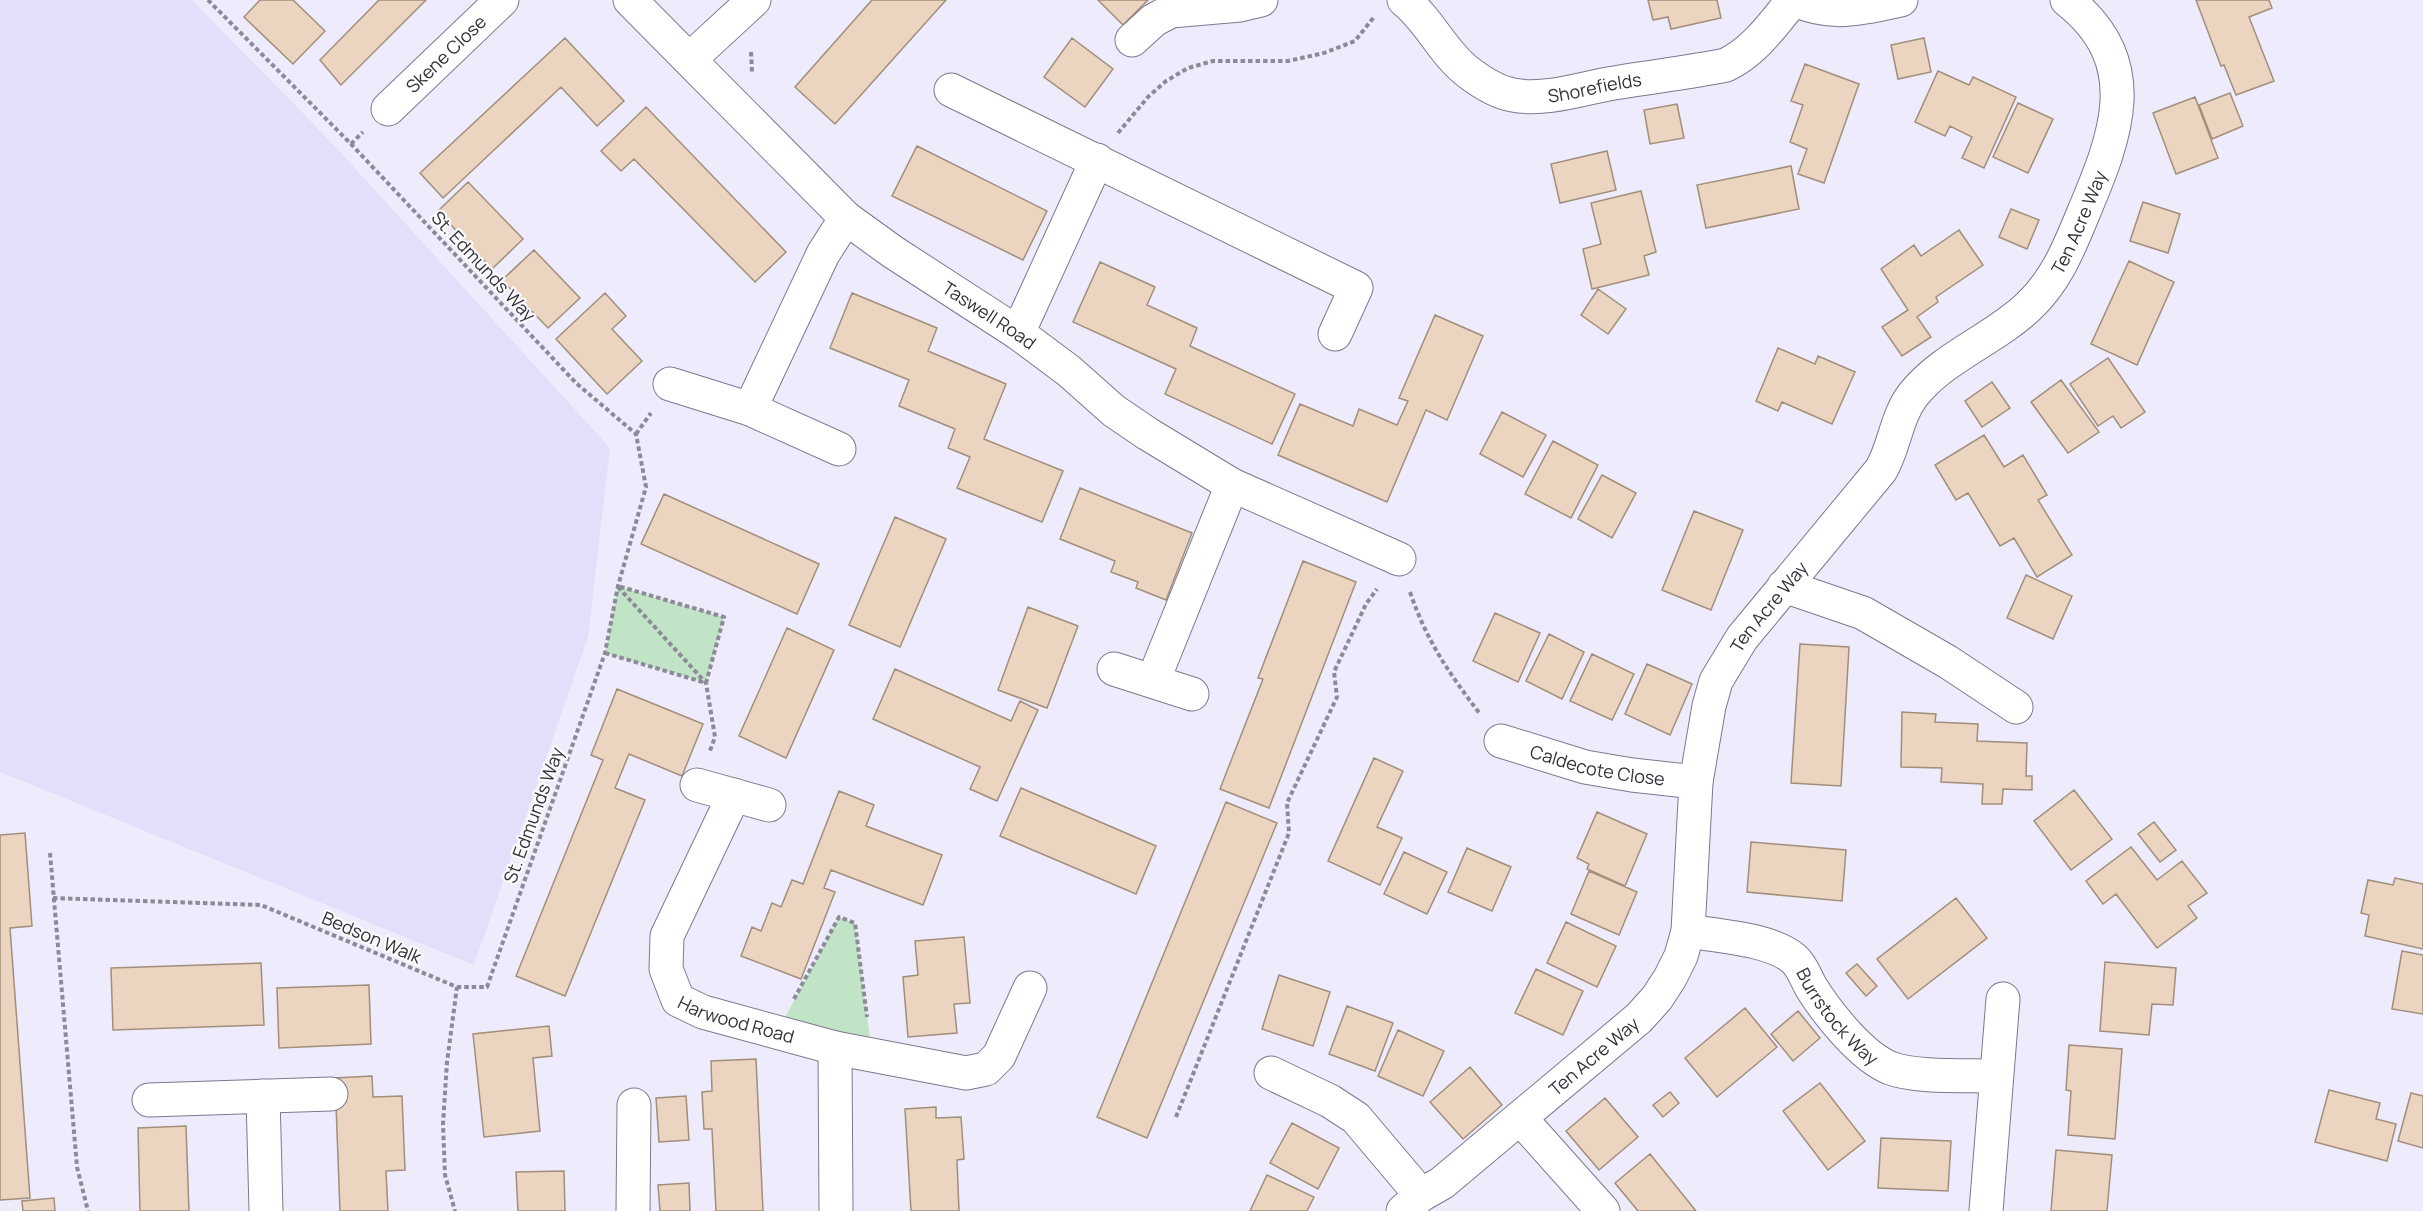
<svg xmlns="http://www.w3.org/2000/svg" width="2423" height="1211" font-family="Manrope,sans-serif">
	<rect width="100%" height="100%" fill="#eeecfc"/>
	<path fill="#e3dffa" d="M 0,0 L 192,0 L 332,143 L 610,448 L 588,637 L 474,965 L 0,772 Z"/>
	<path fill="#c1e4c7" d="M 618,586 L 724,617 L 706,683 L 605,653 Z
		M 839,917 L 855,923 L 872,1054 L 777,1032 Z"/>
	<path fill="#ebd5c1" stroke="#a18e7b" stroke-width="1.5" d="M 260,0 L 293,0 L 325,31 L 293,64 L 244,17 Z
		M 379,0 L 426,0 L 341,85 L 320,60 Z
		M 872,0 L 946,0 L 835,124 L 795,87 Z
		M 1098,0 L 1148,0 L 1123,25 Z
		M 1648,0 L 1717,0 L 1721,18 L 1671,29 L 1668,17 L 1653,20 Z
		M 2196,0 L 2269,0 L 2272,8 L 2249,17 L 2274,81 L 2236,95 L 2224,65 L 2221,66 Z
		M 565,38 L 624,101 L 597,126 L 561,87 L 443,198 L 420,173 Z
		M 1072,38 L 1113,69 L 1085,107 L 1044,77 Z
		M 1924,38 L 1931,72 L 1898,79 L 1891,45 Z
		M 1805,64 L 1859,84 L 1824,183 L 1798,174 L 1807,149 L 1790,142 L 1803,105 L 1791,101 Z
		M 1938,71 L 1969,85 L 1973,77 L 2016,97 L 1984,168 L 1962,158 L 1972,137 L 1950,126 L 1945,136 L 1915,122 Z
		M 2230,93 L 2243,126 L 2212,139 L 2199,105 Z
		M 2195,97 L 2218,158 L 2176,174 L 2153,113 Z
		M 2018,103 L 2053,119 L 2028,173 L 1993,157 Z
		M 1677,104 L 1684,138 L 1650,144 L 1644,110 Z
		M 646,107 L 786,252 L 755,282 L 634,159 L 621,171 L 601,151 Z
		M 917,146 L 1047,211 L 1023,260 L 892,196 Z
		M 1607,151 L 1616,190 L 1560,203 L 1551,164 Z
		M 1791,166 L 1799,209 L 1706,228 L 1697,185 Z
		M 468,182 L 523,239 L 492,269 L 438,211 Z
		M 1641,191 L 1656,252 L 1644,256 L 1649,275 L 1592,289 L 1583,249 L 1601,244 L 1591,203 Z
		M 2143,202 L 2180,214 L 2168,253 L 2130,241 Z
		M 2011,209 L 2039,220 L 2027,249 L 1999,237 Z
		M 1959,230 L 1983,265 L 1936,297 L 1938,302 L 1917,317 L 1931,337 L 1902,356 L 1882,327 L 1908,310 L 1881,269 L 1914,245 L 1921,256 Z
		M 534,250 L 580,298 L 548,328 L 502,280 Z
		M 2129,261 L 2174,282 L 2137,365 L 2091,344 Z
		M 1100,262 L 1155,287 L 1147,305 L 1197,328 L 1190,346 L 1295,394 L 1272,444 L 1165,394 L 1176,369 L 1073,322 Z
		M 1598,289 L 1626,309 L 1608,334 L 1581,315 Z
		M 605,293 L 626,316 L 612,329 L 642,361 L 607,394 L 556,339 Z
		M 852,293 L 937,328 L 928,351 L 1006,384 L 984,439 L 1063,471 L 1042,522 L 957,488 L 970,457 L 948,448 L 955,429 L 899,406 L 909,380 L 830,348 Z
		M 1435,315 L 1483,336 L 1447,420 L 1426,410 L 1387,502 L 1278,455 L 1300,404 L 1353,426 L 1359,409 L 1397,425 L 1408,401 L 1399,398 Z
		M 1778,348 L 1815,364 L 1818,356 L 1855,372 L 1832,424 L 1782,402 L 1778,411 L 1756,401 Z
		M 2108,358 L 2145,412 L 2121,428 L 2113,416 L 2098,426 L 2070,384 Z
		M 2061,380 L 2099,432 L 2068,453 L 2031,402 Z
		M 1992,382 L 2010,408 L 1982,427 L 1965,401 Z
		M 1502,412 L 1546,435 L 1523,477 L 1480,454 Z
		M 1984,435 L 2004,467 L 2023,455 L 2047,495 L 2038,500 L 2072,555 L 2037,577 L 2014,538 L 2000,546 L 1968,493 L 1956,500 L 1935,465 Z
		M 1553,441 L 1598,465 L 1571,518 L 1525,494 Z
		M 1602,475 L 1636,493 L 1612,538 L 1578,519 Z
		M 1080,488 L 1192,533 L 1166,600 L 1136,588 L 1138,582 L 1111,572 L 1115,561 L 1060,539 Z
		M 664,494 L 819,564 L 797,614 L 641,544 Z
		M 1694,511 L 1743,530 L 1711,610 L 1662,590 Z
		M 895,517 L 946,539 L 900,647 L 849,625 Z
		M 1303,561 L 1356,582 L 1269,808 L 1220,789 L 1263,679 L 1258,678 Z
		M 2026,575 L 2072,596 L 2053,639 L 2007,618 Z
		M 1028,607 L 1078,626 L 1047,708 L 998,690 Z
		M 1495,613 L 1540,633 L 1518,682 L 1473,661 Z
		M 787,628 L 834,650 L 786,758 L 739,736 Z
		M 1549,634 L 1584,652 L 1562,699 L 1526,681 Z
		M 1800,644 L 1849,647 L 1841,786 L 1791,783 Z
		M 1592,654 L 1634,674 L 1612,720 L 1570,701 Z
		M 1647,664 L 1692,684 L 1670,735 L 1625,714 Z
		M 895,669 L 1011,721 L 1020,701 L 1038,710 L 997,801 L 970,789 L 980,767 L 873,719 Z
		M 617,689 L 703,724 L 682,776 L 629,754 L 615,788 L 645,800 L 565,996 L 516,976 L 603,760 L 591,755 Z
		M 1902,712 L 1936,714 L 1935,722 L 1978,724 L 1977,741 L 2027,743 L 2026,776 L 2032,776 L 2032,790 L 2003,789 L 2002,804 L 1982,804 L 1983,784 L 1941,782 L 1942,768 L 1901,767 Z
		M 1374,758 L 1403,771 L 1377,827 L 1402,838 L 1380,885 L 1328,861 Z
		M 1021,788 L 1156,846 L 1136,894 L 1000,836 Z
		M 2074,790 L 2112,839 L 2071,870 L 2034,821 Z
		M 839,791 L 874,805 L 866,826 L 942,855 L 923,905 L 831,870 L 824,888 L 835,892 L 801,979 L 741,956 L 752,927 L 761,931 L 772,903 L 781,907 L 792,880 L 803,884 Z
		M 1226,802 L 1277,823 L 1147,1138 L 1097,1117 Z
		M 1597,812 L 1647,834 L 1625,886 L 1587,869 L 1589,864 L 1577,858 Z
		M 2154,822 L 2176,850 L 2160,862 L 2138,834 Z
		M 25,833 L 32,926 L 10,928 L 30,1198 L 0,1200 L 0,835 Z
		M 1751,842 L 1846,850 L 1842,901 L 1747,892 Z
		M 2131,847 L 2157,880 L 2182,861 L 2207,893 L 2188,906 L 2197,918 L 2157,948 L 2116,894 L 2103,904 L 2086,881 Z
		M 1467,848 L 1511,867 L 1492,911 L 1448,892 Z
		M 1404,852 L 1447,872 L 1427,914 L 1384,894 Z
		M 1589,871 L 1637,892 L 1619,935 L 1571,914 Z
		M 2395,878 L 2423,884 L 2423,949 L 2365,936 L 2369,915 L 2361,913 L 2368,880 L 2393,885 Z
		M 1956,898 L 1987,938 L 1908,999 L 1877,959 Z
		M 1566,922 L 1616,946 L 1597,987 L 1547,963 Z
		M 964,937 L 970,1003 L 954,1004 L 957,1033 L 908,1037 L 903,977 L 918,975 L 915,941 Z
		M 2402,951 L 2423,955 L 2423,1014 L 2392,1009 Z
		M 2105,962 L 2176,968 L 2173,1005 L 2152,1004 L 2149,1035 L 2100,1031 Z
		M 261,963 L 264,1025 L 113,1030 L 111,968 Z
		M 1857,964 L 1877,986 L 1866,996 L 1846,973 Z
		M 1536,969 L 1583,991 L 1563,1035 L 1515,1013 Z
		M 1279,975 L 1330,992 L 1313,1046 L 1262,1029 Z
		M 369,985 L 371,1044 L 279,1048 L 277,988 Z
		M 1347,1006 L 1393,1023 L 1375,1071 L 1329,1054 Z
		M 1745,1008 L 1777,1047 L 1717,1097 L 1685,1058 Z
		M 1798,1011 L 1820,1038 L 1793,1061 L 1771,1034 Z
		M 549,1026 L 552,1056 L 533,1058 L 540,1131 L 484,1137 L 473,1034 Z
		M 1398,1030 L 1444,1051 L 1423,1096 L 1378,1076 Z
		M 2069,1045 L 2122,1049 L 2115,1139 L 2068,1135 L 2071,1091 L 2066,1090 Z
		M 756,1059 L 763,1211 L 716,1211 L 712,1129 L 704,1129 L 702,1092 L 712,1091 L 711,1061 Z
		M 1470,1067 L 1502,1105 L 1463,1139 L 1430,1102 Z
		M 372,1076 L 373,1097 L 402,1096 L 405,1170 L 386,1171 L 388,1211 L 340,1211 L 335,1078 Z
		M 1820,1083 L 1865,1141 L 1828,1170 L 1783,1111 Z
		M 2329,1090 L 2380,1103 L 2376,1119 L 2396,1124 L 2387,1161 L 2315,1142 Z
		M 1670,1092 L 1679,1103 L 1663,1117 L 1653,1105 Z
		M 2411,1093 L 2423,1096 L 2423,1148 L 2398,1141 Z
		M 686,1096 L 689,1140 L 659,1142 L 656,1098 Z
		M 1605,1098 L 1638,1137 L 1599,1170 L 1566,1131 Z
		M 936,1107 L 936,1118 L 961,1117 L 964,1159 L 957,1160 L 959,1211 L 911,1211 L 905,1109 Z
		M 1292,1123 L 1339,1148 L 1318,1189 L 1270,1163 Z
		M 186,1126 L 189,1211 L 140,1211 L 138,1128 Z
		M 1881,1138 L 1951,1141 L 1948,1191 L 1878,1188 Z
		M 2056,1150 L 2112,1155 L 2107,1211 L 2051,1211 Z
		M 1650,1154 L 1696,1211 L 1638,1211 L 1615,1183 Z
		M 564,1171 L 565,1211 L 518,1211 L 516,1172 Z
		M 1267,1175 L 1314,1197 L 1307,1211 L 1250,1211 Z
		M 689,1183 L 690,1211 L 660,1211 L 658,1185 Z
		M 54,1198 L 55,1211 L 23,1211 L 22,1201 Z"/>
	<g fill="none" stroke-linecap="round" stroke-linejoin="round">
		<defs>
			<g id="minor">
				<path id="s1" d="M 630,0 L 846,218 L 893,252 L 1018,333 L 1069,371 L 1114,411 L 1148,434 L 1232,485 L 1399,559"/>
				<path id="s2" d="M 1404,0 C 1430,21 1443,53 1468,72 C 1481,82 1496,92 1513,95 C 1543,101 1578,90 1608,84 C 1648,77 1687,73 1726,65 C 1755,51 1773,24 1793,0"/>
				<path d="M 1796,0 C 1831,17 1865,8 1901,0"/>
				<path d="M 1132,40 L 1154,20 L 1171,11 L 1240,5 L 1261,0"/>
				<path d="M 690,59 L 754,0"/>
				<path d="M 951,90 L 1356,288 L 1335,334"/>
				<path id="s3" d="M 388,109 L 502,0"/>
				<path d="M 1018,333 L 1097,160"/>
				<path d="M 670,384 L 750,409 L 839,449"/>
				<path d="M 750,409 L 823,254 L 846,218"/>
				<path d="M 1784,586 L 1863,613 L 1948,662 L 2016,707"/>
				<path d="M 1114,669 L 1192,694"/>
				<path d="M 1153,681 L 1232,485"/>
				<path id="s4" d="M 1501,741 L 1585,767 L 1632,775 L 1696,782"/>
				<path d="M 697,785 L 769,805"/>
				<path id="s5" d="M 734,795 L 667,936 L 666,969 L 678,1000 L 703,1012 L 835,1048 L 966,1073 L 986,1069 L 999,1056 L 1030,988"/>
				<path id="s6" d="M 1688,931 C 1718,936 1771,939 1794,959 C 1802,966 1806,978 1811,987 C 1827,1013 1861,1056 1890,1068 C 1916,1078 1967,1075 1996,1076"/>
				<path d="M 835,1048 L 836,1211"/>
				<path d="M 1271,1073 L 1330,1101 L 1356,1118 L 1421,1195"/>
				<path d="M 263,1096 L 266,1211"/>
				<path d="M 149,1100 L 331,1094"/>
				<path d="M 1520,1118 L 1603,1211"/>
				<path d="M 633,1211 L 634,1105"/>
				<path id="s7" d="M 1403,1211 L 1421,1195 L 1442,1183 L 1639,1018 L 1657,998 L 1670,978 L 1681,956 L 1688,931 L 1696,782 L 1709,706 L 1716,681 L 1742,638 L 1881,470 C 1895,446 1896,417 1913,395 C 1943,357 1993,340 2028,307 C 2056,281 2069,248 2083,214 C 2116,136 2146,62 2067,0"/>
				<path d="M 1986,1211 L 2003,999"/>
			</g>
		</defs>
		<use href="#minor" stroke="#7c788f" stroke-width="35"/>
		<path stroke="#8c8a97" stroke-width="4" stroke-dasharray="4.5 3" stroke-linecap="butt" d="M 208,0 L 351,144 L 576,383 L 636,434 L 646,487 L 618,586 L 605,653 L 487,987 L 457,987
			M 751,52 L 752,72
			M 1118,133 L 1148,97 L 1166,81 L 1188,68 L 1213,61 L 1288,61 L 1324,53 L 1355,41 L 1374,17
			M 351,144 L 363,132
			M 636,434 L 651,413
			M 618,587 L 706,683 L 715,737 L 710,751
			M 1410,592 C 1427,642 1449,673 1480,714
			M 605,653 L 706,683 L 724,617 L 618,586
			M 50,853 L 77,1167 L 88,1211
			M 53,898 L 261,905 L 457,987 L 447,1062 L 443,1124 L 445,1175 L 455,1211
			M 794,999 L 839,917 L 855,923 L 867,1017
			M 1176,1117 L 1289,833 L 1287,803 L 1337,697 L 1334,672 L 1366,604 L 1377,589"/>
		<use href="#minor" stroke="#fff" stroke-width="33"/>
	</g>
	<g text-anchor="middle" dominant-baseline="central" stroke-width="4.5" stroke-linejoin="round" paint-order="stroke">
		<g font-size="18" fill="#33313b" stroke="#fbfbfb">
			<text stroke="none"><textPath href="#s3" startOffset="80">Skene Close</textPath></text>
			<text stroke="none"><textPath href="#s2" startOffset="230">Shorefields</textPath></text>
			<text stroke="none"><textPath href="#s7" startOffset="1254">Ten Acre Way</textPath></text>
			<text transform="translate(484 266) rotate(47)">St. Edmunds Way</text>
			<text stroke="none"><textPath href="#s1" startOffset="480">Taswell Road</textPath></text>
			<text stroke="none"><textPath href="#s7" startOffset="750">Ten Acre Way</textPath></text>
			<text stroke="none"><textPath href="#s4" startOffset="100">Caldecote Close</textPath></text>
			<text transform="translate(533 815) rotate(-70)">St. Edmunds Way</text>
			<text transform="translate(372 937) rotate(23)">Bedson Walk</text>
			<text stroke="none"><textPath href="#s6" startOffset="183">Burrstock Way</textPath></text>
			<text stroke="none"><textPath href="#s5" startOffset="284">Harwood Road</textPath></text>
			<text stroke="none"><textPath href="#s7" startOffset="246">Ten Acre Way</textPath></text>
		</g>
	</g>
</svg>
